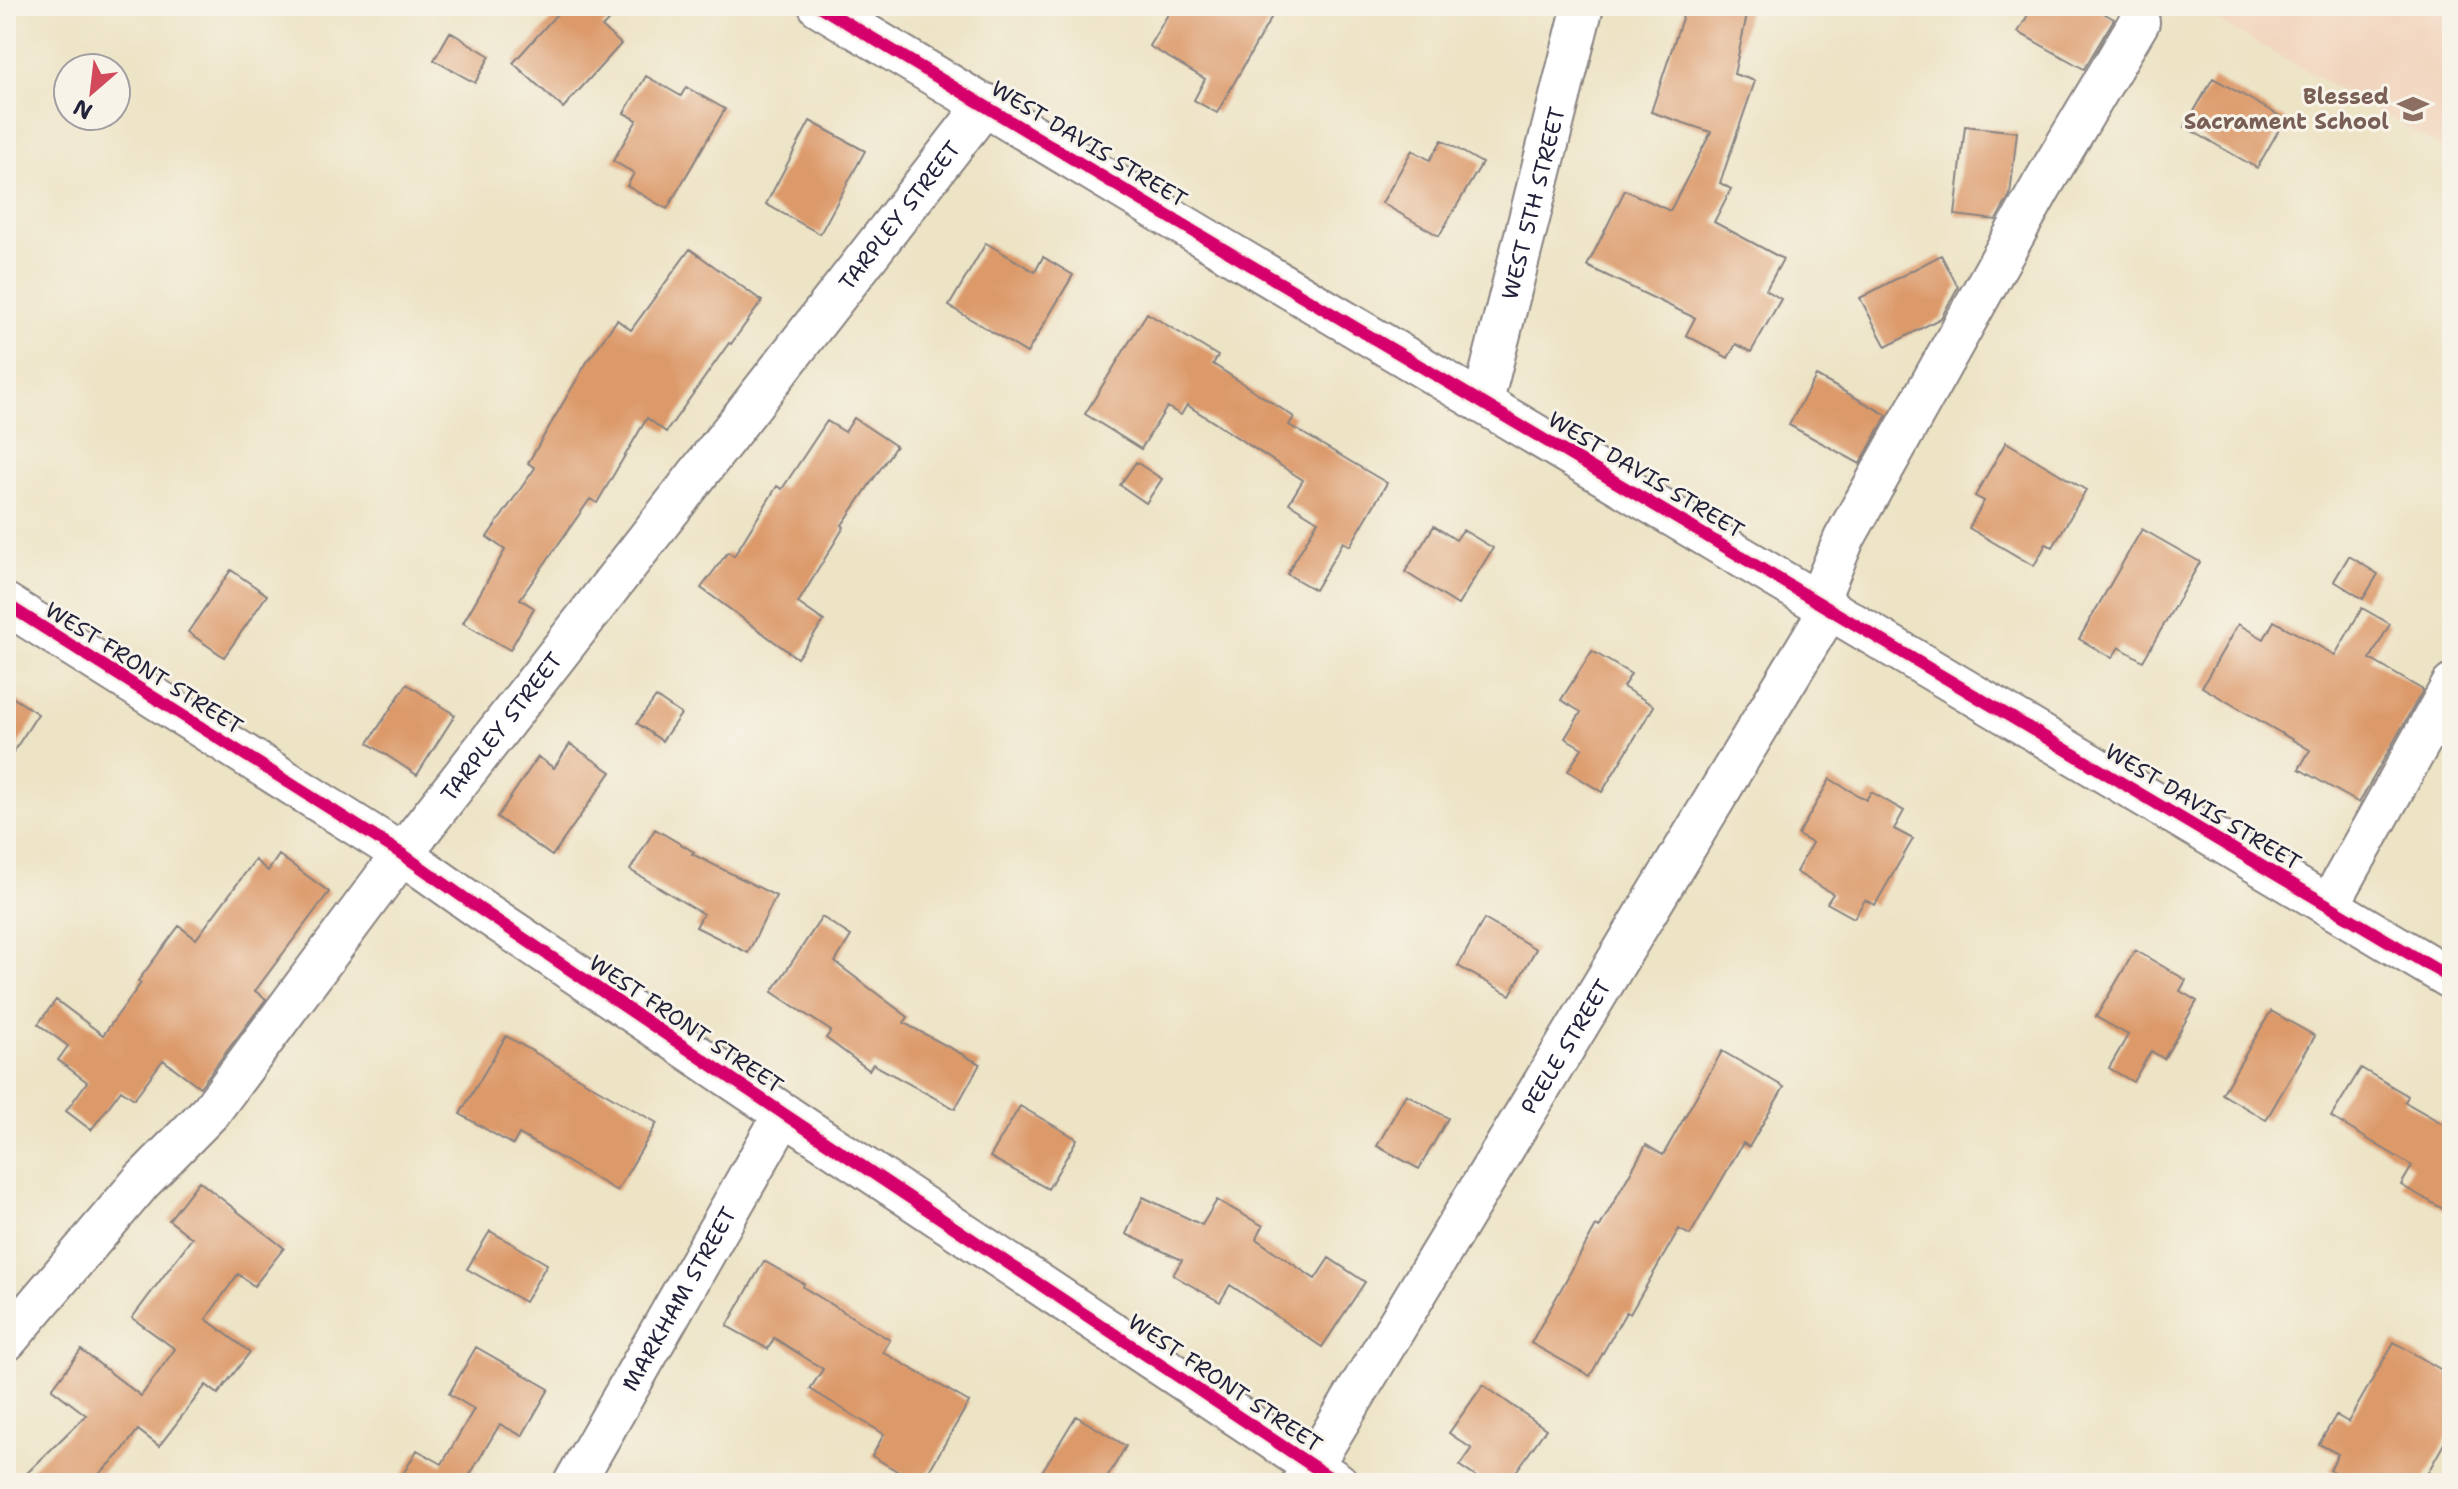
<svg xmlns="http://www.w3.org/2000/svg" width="2458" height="1489" font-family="'Shantell Sans',sans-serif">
	<rect width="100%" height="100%" fill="#f7f3e8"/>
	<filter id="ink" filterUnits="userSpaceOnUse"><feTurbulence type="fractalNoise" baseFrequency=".0125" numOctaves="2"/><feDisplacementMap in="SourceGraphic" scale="16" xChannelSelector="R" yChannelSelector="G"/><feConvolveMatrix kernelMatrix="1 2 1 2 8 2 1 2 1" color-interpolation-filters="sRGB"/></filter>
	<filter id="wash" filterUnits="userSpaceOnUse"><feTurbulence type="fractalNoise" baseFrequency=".006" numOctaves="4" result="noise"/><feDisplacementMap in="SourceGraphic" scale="32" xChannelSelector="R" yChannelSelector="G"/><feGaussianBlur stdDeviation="1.8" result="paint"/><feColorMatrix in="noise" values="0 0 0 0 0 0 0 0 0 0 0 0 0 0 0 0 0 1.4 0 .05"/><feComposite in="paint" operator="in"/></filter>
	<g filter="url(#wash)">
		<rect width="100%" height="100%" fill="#ede3c5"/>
		<path fill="#f2d5be" d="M 2191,6 L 2452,6 L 2452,153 Z"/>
		<g id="blocks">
			<path fill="#dc9969" d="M 564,6 L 622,6 L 602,27 L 621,44 L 563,108 L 513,63 Z
				M 1173,6 L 1255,6 L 1272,16 L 1217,113 L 1194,100 L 1205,79 L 1149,46 Z
				M 1686,6 L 1749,6 L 1734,74 L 1755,81 L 1720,183 L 1731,189 L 1714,222 L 1783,259 L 1766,290 L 1781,299 L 1751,352 L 1736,344 L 1728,358 L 1686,335 L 1695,318 L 1587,266 L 1625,190 L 1670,211 L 1711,132 L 1651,112 Z
				M 2033,6 L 2091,6 L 2114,19 L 2084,69 L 2018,32 Z
				M 450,32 L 490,56 L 475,83 L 434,60 Z
				M 646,76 L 681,96 L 686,87 L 725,109 L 667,209 L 627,186 L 634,173 L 613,161 L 637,120 L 624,113 Z
				M 2213,78 L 2285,119 L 2257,168 L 2185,127 Z
				M 810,121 L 865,151 L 820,234 L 766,204 Z
				M 1965,126 L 2017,132 L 2010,195 L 1996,220 L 1955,215 Z
				M 1442,140 L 1482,163 L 1439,236 L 1382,203 L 1412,150 L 1430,160 Z
				M 986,243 L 1035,272 L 1043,257 L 1073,275 L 1027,353 L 949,306 Z
				M 690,249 L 762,301 L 731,344 L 729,343 L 666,432 L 647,418 L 597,503 L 590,499 L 520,599 L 534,608 L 510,650 L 463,623 L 505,550 L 487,537 L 535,468 L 528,463 L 587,362 L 617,320 L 631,330 Z
				M 1941,255 L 1958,287 L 1941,318 L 1886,347 L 1860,298 Z
				M 1147,313 L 1218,356 L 1213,364 L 1294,417 L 1289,425 L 1387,483 L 1350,546 L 1343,542 L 1315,590 L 1287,574 L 1318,521 L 1289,503 L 1303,480 L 1187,405 L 1181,415 L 1167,407 L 1141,449 L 1085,414 Z
				M 1816,376 L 1887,415 L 1860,464 L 1789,425 Z
				M 854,418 L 896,446 L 842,525 L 844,527 L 798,603 L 824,621 L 797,658 L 701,588 L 728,552 L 734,556 L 777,486 L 782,489 L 827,421 L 845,432 Z
				M 2006,442 L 2086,490 L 2053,547 L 2046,544 L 2034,566 L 1969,528 L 1984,501 L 1975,496 Z
				M 1136,462 L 1162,479 L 1146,503 L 1120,485 Z
				M 1434,526 L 1456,540 L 1463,530 L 1493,548 L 1458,605 L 1405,572 Z
				M 2142,529 L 2200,562 L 2143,661 L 2119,647 L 2112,658 L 2079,639 Z
				M 2349,556 L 2378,574 L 2363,599 L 2334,581 Z
				M 231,570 L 267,595 L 224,657 L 188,632 Z
				M 2362,608 L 2390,624 L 2370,659 L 2423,690 L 2359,803 L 2299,769 L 2310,750 L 2202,687 L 2238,624 L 2264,639 L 2274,621 L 2335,655 Z
				M 1592,651 L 1631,674 L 1623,687 L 1654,706 L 1602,792 L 1568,771 L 1582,748 L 1565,738 L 1581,712 L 1561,700 Z
				M 407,684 L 455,715 L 417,775 L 368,743 Z
				M 6,693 L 38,714 L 6,763 Z
				M 656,697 L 681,714 L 662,741 L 637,723 Z
				M 570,744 L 611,772 L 552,856 L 497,817 L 538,757 L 554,768 Z
				M 1830,779 L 1866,800 L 1871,792 L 1904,811 L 1894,829 L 1913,839 L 1875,905 L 1865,900 L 1854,918 L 1827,903 L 1833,894 L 1796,872 L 1812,843 L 1798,835 Z
				M 655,829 L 694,852 L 692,854 L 776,896 L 748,953 L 696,927 L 703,914 L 630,870 Z
				M 279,855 L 329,892 L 255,991 L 266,999 L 200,1087 L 163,1060 L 134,1099 L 121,1090 L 91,1130 L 66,1111 L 87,1082 L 58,1060 L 68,1046 L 38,1024 L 56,1000 L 103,1035 L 141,983 L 138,981 L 179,926 L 196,939 L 255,860 L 268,871 Z
				M 822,917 L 851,936 L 835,962 L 908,1017 L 904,1023 L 980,1064 L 955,1109 L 873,1064 L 869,1070 L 826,1038 L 831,1031 L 772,992 Z
				M 1484,919 L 1536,949 L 1510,995 L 1458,966 Z
				M 2135,950 L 2186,980 L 2180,991 L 2197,1001 L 2164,1059 L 2151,1051 L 2133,1082 L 2109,1068 L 2128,1035 L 2096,1017 Z
				M 2271,1011 L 2315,1036 L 2266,1120 L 2222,1094 Z
				M 506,1036 L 657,1123 L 617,1191 L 519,1134 L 513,1145 L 460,1114 Z
				M 1722,1051 L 1784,1087 L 1749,1147 L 1743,1143 L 1690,1235 L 1679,1229 L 1630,1314 L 1626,1312 L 1590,1376 L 1531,1343 L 1596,1226 L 1599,1228 L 1646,1145 L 1663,1155 Z
				M 2361,1068 L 2408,1096 L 2405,1102 L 2452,1129 L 2452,1214 L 2401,1185 L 2412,1166 L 2331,1117 Z
				M 1406,1094 L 1448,1118 L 1419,1169 L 1377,1146 Z
				M 1020,1106 L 1077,1139 L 1048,1189 L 990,1157 Z
				M 199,1181 L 284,1248 L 254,1286 L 238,1274 L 206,1319 L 250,1352 L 218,1394 L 206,1385 L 159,1446 L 138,1430 L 119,1455 L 90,1483 L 17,1483 L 86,1415 L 52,1389 L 81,1350 L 141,1396 L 175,1349 L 132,1318 L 192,1238 L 169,1220 Z
				M 1143,1197 L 1202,1225 L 1217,1200 L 1263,1226 L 1256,1239 L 1315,1279 L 1329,1258 L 1365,1282 L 1322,1347 L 1230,1285 L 1220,1302 L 1173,1275 L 1182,1260 L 1126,1234 Z
				M 490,1231 L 547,1264 L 525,1302 L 467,1269 Z
				M 764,1261 L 804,1284 L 803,1287 L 890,1340 L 883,1352 L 969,1402 L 922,1483 L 917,1483 L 872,1456 L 884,1434 L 810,1389 L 823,1369 L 774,1338 L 768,1349 L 727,1326 Z
				M 2394,1342 L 2452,1376 L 2452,1429 L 2422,1483 L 2353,1483 L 2330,1470 L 2338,1454 L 2319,1444 L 2336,1415 L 2348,1422 Z
				M 476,1347 L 549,1389 L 522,1436 L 500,1424 L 468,1478 L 477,1483 L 398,1483 L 417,1450 L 442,1464 L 474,1409 L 449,1394 Z
				M 1483,1385 L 1546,1429 L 1508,1483 L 1485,1483 L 1460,1466 L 1472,1449 L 1449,1433 Z
				M 1076,1416 L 1126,1446 L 1104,1483 L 1035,1483 Z"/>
		</g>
	</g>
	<g filter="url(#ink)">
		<use href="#blocks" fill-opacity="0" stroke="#888280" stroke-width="2"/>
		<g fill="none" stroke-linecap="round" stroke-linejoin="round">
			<defs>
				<g id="minor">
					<path d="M 819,6 L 1166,215 L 2452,979"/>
					<path id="s1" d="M 1483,401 L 1583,6"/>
					<path d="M 1818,601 L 1844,539 L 2041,187 L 2139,22"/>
					<path d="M 6,604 L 402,854 L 480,909 L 784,1114 L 1338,1483"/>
					<path d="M 2329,905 L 2452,685"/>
					<path id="s2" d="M 6,1341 L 142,1181 L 211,1111 L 402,854 L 986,104"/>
					<path id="s3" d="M 574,1483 L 784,1114"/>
					<path id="s4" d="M 1302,1483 L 1830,608"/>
				</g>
			</defs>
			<use href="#minor" stroke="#888280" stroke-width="44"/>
			<use href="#minor" stroke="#fff" stroke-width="40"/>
			<defs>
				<path id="cycleway" d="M 819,6 L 1166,215 L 2452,979
					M 6,604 L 402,854 L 480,909 L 784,1114 L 1338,1483"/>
			</defs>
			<use href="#cycleway" stroke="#f7f3e8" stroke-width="17"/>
			<use href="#cycleway" stroke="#d6006c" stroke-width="12"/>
		</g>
	</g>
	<defs>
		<symbol id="school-bare" viewBox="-9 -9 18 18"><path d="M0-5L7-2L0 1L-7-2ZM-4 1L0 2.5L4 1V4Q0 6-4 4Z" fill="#8d6e63" stroke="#f7f3e8" stroke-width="2.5" paint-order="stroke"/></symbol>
	</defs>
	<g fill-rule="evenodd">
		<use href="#school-bare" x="2391" y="87" width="44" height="44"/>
	</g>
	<g text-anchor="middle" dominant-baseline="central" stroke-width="6" stroke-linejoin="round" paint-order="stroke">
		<g font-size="22" font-weight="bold" fill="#785e54" stroke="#f7f3e8" text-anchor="end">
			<text x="2389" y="96">Blessed<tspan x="2389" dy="25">Sacrament School</tspan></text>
		</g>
		<g font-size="22" fill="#22223b" stroke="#f7f3e8">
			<text transform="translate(1089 144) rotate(31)">WEST DAVIS STREET</text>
			<text stroke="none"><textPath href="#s1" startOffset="204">WEST 5TH STREET</textPath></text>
			<text stroke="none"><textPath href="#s2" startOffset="1438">TARPLEY STREET</textPath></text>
			<text transform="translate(1646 475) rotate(31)">WEST DAVIS STREET</text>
			<text transform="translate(144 668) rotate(32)">WEST FRONT STREET</text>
			<text stroke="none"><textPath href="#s2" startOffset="790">TARPLEY STREET</textPath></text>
			<text transform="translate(2203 807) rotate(31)">WEST DAVIS STREET</text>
			<text transform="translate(686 1024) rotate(34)">WEST FRONT STREET</text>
			<text stroke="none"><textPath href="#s4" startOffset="510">PEELE STREET</textPath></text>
			<text stroke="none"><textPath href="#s3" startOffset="212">MARKHAM STREET</textPath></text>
			<text transform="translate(1225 1383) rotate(34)">WEST FRONT STREET</text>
		</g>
	</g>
	<rect width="2458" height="1489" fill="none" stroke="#f7f3e8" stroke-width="32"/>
	<g transform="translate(92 92) rotate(208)"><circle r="38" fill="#f7f3e8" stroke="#a29fa3" stroke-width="2"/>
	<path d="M0-6L14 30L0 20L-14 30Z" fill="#d1495b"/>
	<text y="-12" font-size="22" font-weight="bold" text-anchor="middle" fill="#22223b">N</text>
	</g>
</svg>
